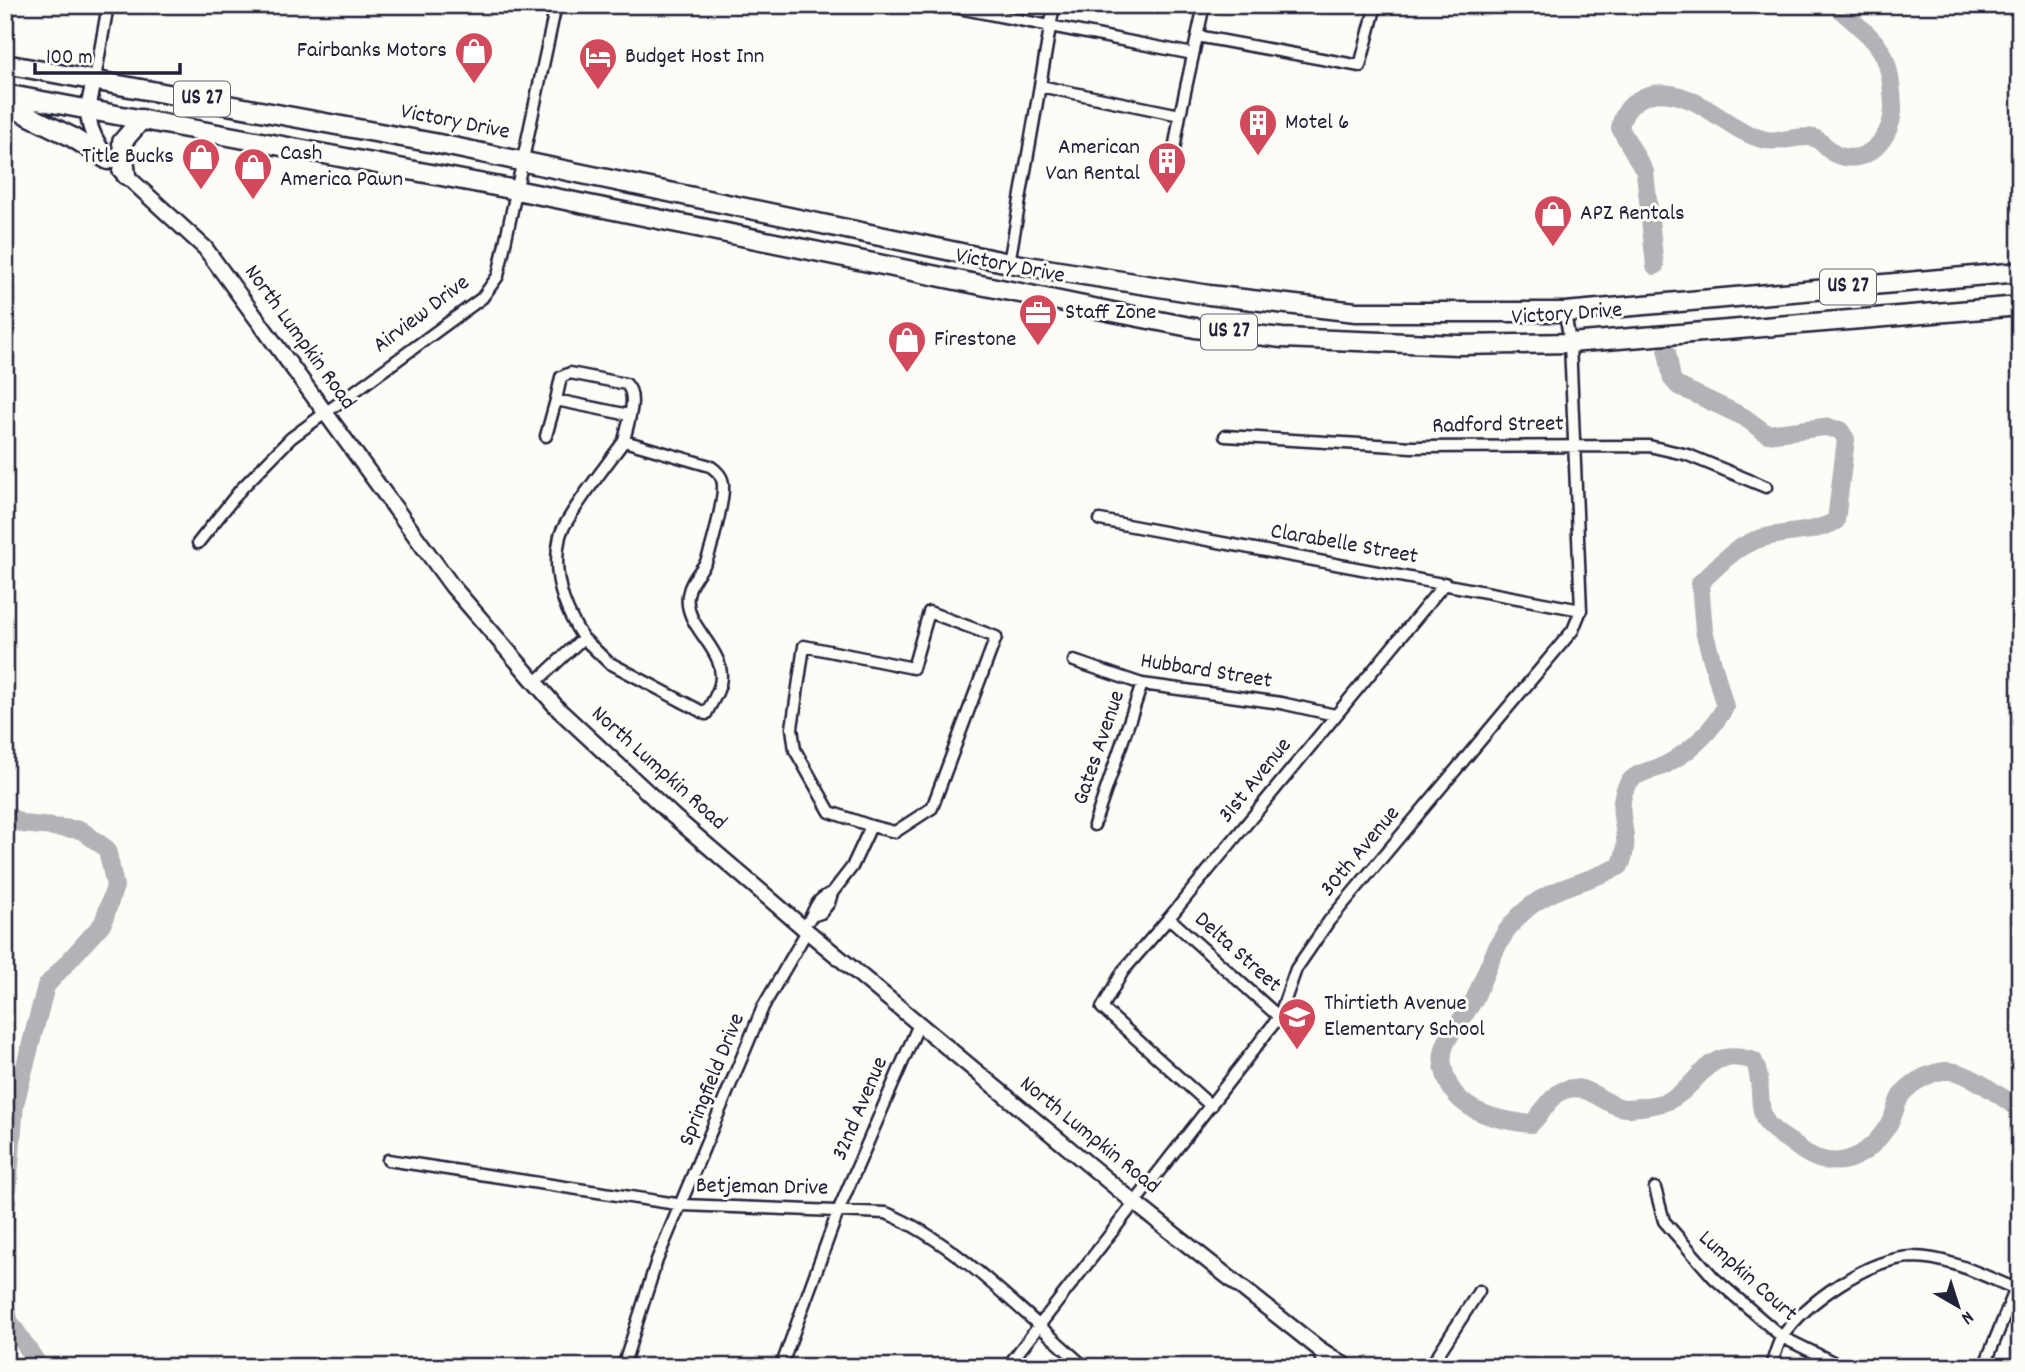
<svg xmlns="http://www.w3.org/2000/svg" width="2025" height="1372" font-family="Dekko,sans-serif">
	<rect width="100%" height="100%" fill="#fdfcf7"/>
	<filter id="ink" filterUnits="userSpaceOnUse"><feTurbulence type="fractalNoise" baseFrequency=".0143" numOctaves="2"/><feDisplacementMap in="SourceGraphic" scale="14" xChannelSelector="R" yChannelSelector="G"/><feConvolveMatrix kernelMatrix="1 2 1 2 8 2 1 2 1" color-interpolation-filters="sRGB"/></filter>
	<g filter="url(#ink)">
		<g fill="none" stroke-linecap="round" stroke-linejoin="round">
			<path stroke="#b2b2b7" stroke-width="18" d="M 1655,266 L 1645,172 L 1620,128 C 1624,104 1645,90 1670,94 C 1706,99 1730,132 1766,140 C 1781,143 1800,134 1814,138 C 1822,140 1828,151 1835,154 C 1866,169 1894,136 1893,106 C 1890,44 1877,44 1835,5
				M 1667,352 L 1672,379 L 1678,386 L 1744,417 L 1767,434 L 1824,427 L 1840,430 L 1846,439 L 1836,521 C 1812,534 1787,531 1762,538 C 1736,545 1719,565 1700,583 L 1704,631 L 1725,707 C 1712,731 1692,750 1667,764 C 1650,773 1631,770 1624,792 C 1615,818 1634,837 1620,866 C 1590,882 1556,885 1528,908 C 1498,932 1490,964 1475,998 C 1467,1014 1453,1027 1446,1043 C 1441,1055 1442,1062 1445,1074 C 1455,1112 1497,1120 1531,1124 C 1540,1116 1550,1098 1560,1092 C 1585,1078 1603,1106 1625,1108 C 1636,1108 1659,1105 1668,1101 C 1704,1084 1703,1045 1754,1061 C 1764,1082 1756,1107 1767,1123 C 1773,1132 1788,1139 1796,1146 C 1832,1175 1866,1161 1889,1124 C 1895,1115 1896,1102 1902,1094 C 1912,1082 1933,1070 1949,1071 C 1973,1073 1999,1097 2020,1109
				M 5,814 L 23,824 L 81,830 L 107,849 L 115,886 L 103,923 L 46,986 L 15,1104 L 5,1226
				M 5,1305 L 10,1322 L 40,1367"/>
			<defs>
				<path id="street" d="M 943,5 L 1193,54
					M 1197,36 L 1360,66 L 1376,5
					M 95,79 L 108,5
					M 1040,86 L 1180,115 L 1204,5
					M 1170,173 L 1180,115
					M 1009,263 L 1054,5
					M 546,436 L 556,400
					M 1225,436 L 1412,447 L 1649,446 L 1688,455 L 1766,487
					M 624,441 C 627,425 639,396 626,384 L 570,373 L 561,377 L 556,400 L 629,415
					M 1100,520 L 1581,610
					M 198,543 L 241,489 L 291,438 L 482,298 L 498,276 L 556,5
					M 1074,661 L 1142,684 L 1281,703 L 1335,715
					M 535,683 L 583,638 L 608,662 L 706,714 C 710,705 718,694 720,684 C 728,649 683,628 688,595 C 690,582 699,573 706,562 C 712,548 723,503 723,488 C 724,477 717,471 710,466 L 624,441 C 611,459 564,519 560,536 C 551,574 563,608 583,638
					M 1094,825 L 1142,684
					M 812,916 L 821,913 L 829,903 L 832,893 L 852,867 L 871,826 L 895,832 L 932,808 L 996,637 L 929,612 L 913,668 L 804,646 L 792,728 L 795,750 L 830,812 L 871,826
					M 1169,918 L 1279,1017
					M 809,920 C 816,907 816,899 832,893
					M 1211,1106 L 1102,1008 L 1123,971 L 1169,918 L 1445,583
					M 388,1160 L 683,1205 L 886,1213 C 956,1241 1027,1317 1085,1367
					M 1655,1188 L 1664,1221 L 1714,1278 L 1782,1337 L 1843,1367
					M 1318,1348 L 1323,1367
					M 623,1367 L 657,1260 L 763,1007 L 807,931
					M 781,1367 L 839,1209 L 919,1024
					M 1007,1367 L 1279,1017 L 1296,969 L 1329,921 L 1573,630 L 1581,610 L 1570,343 L 1565,312
					M 1430,1367 L 1479,1291
					M 1771,1367 C 1774,1357 1777,1345 1782,1337 C 1807,1301 1869,1258 1913,1257 C 1949,1257 1984,1276 2016,1289
					M 1984,1367 L 2020,1278"/>
				<path id="secondary" d="M 95,79 C 85,112 85,127 106,156
					M 120,170 L 205,248 L 452,586 L 559,710 L 673,816 L 807,931 L 1136,1204 L 1318,1348 L 1347,1367"/>
				<path id="highway" d="M 5,64 L 434,143 L 1009,263 L 1209,295 L 1356,312 L 1565,312 L 2020,272
					M 5,94 L 516,190 L 1113,312 L 1195,328 L 1282,338 L 1458,345 L 1570,343 L 2020,306
					M 5,104 L 70,136 L 108,160
					M 126,175 L 122,142 L 142,119"/>
			</defs>
			<use href="#street" stroke="#22223b" stroke-width="15"/>
			<use href="#secondary" stroke="#22223b" stroke-width="19"/>
			<use href="#highway" stroke="#22223b" stroke-width="23"/>
			<use href="#street" stroke="#fdfcf7" stroke-width="10"/>
			<use href="#secondary" stroke="#fdfcf7" stroke-width="14"/>
			<use href="#highway" stroke="#fdfcf7" stroke-width="18"/>
		</g>
	</g>
	<defs>
		<symbol id="shop-pin" viewBox="-11 -11 22 30"><path d="M0 17L-7.5 6A9.5 9.5 0 1 1 7.5 6Z" fill="#d1495b" stroke="#fdfcf7"/><path d="M-5-2.5h2.3a2.7 3.5 0 0 1 5.4 0H5L5.5 6h-11ZM-1.5-2.5h3a1.5 2.3 0 0 0-3 0Z" fill="#fff"/></symbol>
		<symbol id="hotel-pin" viewBox="-11 -11 22 30"><path d="M0 17L-7.5 6A9.5 9.5 0 1 1 7.5 6Z" fill="#d1495b" stroke="#fdfcf7"/><path d="M-6-4.5h1.5V1H6V5H4.5V3h-9V5H-6ZM-4 0a1.8 1.8 0 1 1 3.6 0ZM.5 0V-2.5h3Q6-2.5 6 0Z" fill="#fff"/></symbol>
		<symbol id="building-pin" viewBox="-11 -11 22 30"><path d="M0 17L-7.5 6A9.5 9.5 0 1 1 7.5 6Z" fill="#d1495b" stroke="#fdfcf7"/><path d="M-4-6H4V6H1V3H-1V6H-4ZM-2.5-4.3h1.7v1.8h-1.7ZM.8-4.3h1.7v1.8H.8ZM-2.5-1h1.7V.8h-1.7ZM.8-1h1.7V.8H.8Z" fill="#fff"/></symbol>
		<symbol id="office-pin" viewBox="-11 -11 22 30"><path d="M0 17L-7.5 6A9.5 9.5 0 1 1 7.5 6Z" fill="#d1495b" stroke="#fdfcf7"/><path d="M-6-3h4V-5.5h4V-3h4V5H-6ZM-1-4.5V-3h2v-1.5ZM-6 0V1H6V0Z" fill="#fff"/></symbol>
		<symbol id="school-pin" viewBox="-11 -11 22 30"><path d="M0 17L-7.5 6A9.5 9.5 0 1 1 7.5 6Z" fill="#d1495b" stroke="#fdfcf7"/><path d="M0-5L7-2L0 1L-7-2ZM-4 1L0 2.5L4 1V4Q0 6-4 4Z" fill="#fff"/></symbol>
	</defs>
	<g fill-rule="evenodd">
		<use href="#shop-pin" x="452" y="29" width="44" height="60"/>
		<use href="#hotel-pin" x="576" y="35" width="44" height="60"/>
		<use href="#building-pin" x="1236" y="101" width="44" height="60"/>
		<use href="#shop-pin" x="179" y="135" width="44" height="60"/>
		<use href="#building-pin" x="1145" y="139" width="44" height="60"/>
		<use href="#shop-pin" x="231" y="145" width="44" height="60"/>
		<use href="#shop-pin" x="1531" y="192" width="44" height="60"/>
		<use href="#office-pin" x="1016" y="291" width="44" height="60"/>
		<use href="#shop-pin" x="885" y="318" width="44" height="60"/>
		<use href="#school-pin" x="1275" y="995" width="44" height="60"/>
	</g>
	<g text-anchor="middle" dominant-baseline="central" stroke-width="6" stroke-linejoin="round" paint-order="stroke">
		<g fill="#fdfcf7" stroke="#646373" stroke-width="2">
			<rect x="174" y="81.5" width="56" height="35" rx="5"/>
			<rect x="1820" y="269.5" width="56" height="35" rx="5"/>
			<rect x="1201" y="314.5" width="56" height="35" rx="5"/>
		</g>
		<g font-size="21" font-weight="bold" fill="#22223b">
			<text x="202" y="99">US 27</text>
			<text x="1848" y="287">US 27</text>
			<text x="1229" y="332">US 27</text>
		</g>
		<g font-size="23" fill="#22223b" stroke="#fdfcf7" text-anchor="start">
			<text x="447" y="51" text-anchor="end">Fairbanks Motors</text>
			<text x="625" y="57">Budget Host Inn</text>
			<text x="1285" y="123">Motel 6</text>
			<text x="1140" y="148" text-anchor="end">American<tspan x="1140" dy="26">Van Rental</tspan></text>
			<text x="280" y="154">Cash<tspan x="280" dy="26">America Pawn</tspan></text>
			<text x="174" y="157" text-anchor="end">Title Bucks</text>
			<text x="1580" y="214">APZ Rentals</text>
			<text x="1065" y="313">Staff Zone</text>
			<text x="934" y="340">Firestone</text>
			<text x="1324" y="1004">Thirtieth Avenue<tspan x="1324" dy="26">Elementary School</tspan></text>
		</g>
		<g font-size="23" fill="#22223b" stroke="#fdfcf7">
			<text transform="translate(455 123) rotate(11)">Victory Drive</text>
			<text transform="translate(1010 267) rotate(11)">Victory Drive</text>
			<text transform="translate(422 315) rotate(-37)">Airview Drive</text>
			<text transform="translate(1567 315) rotate(-4)">Victory Drive</text>
			<text transform="translate(299 338) rotate(54)">North Lumpkin Road</text>
			<text transform="translate(1498 426) rotate(-1)">Radford Street</text>
			<text transform="translate(1344 545) rotate(10)">Clarabelle Street</text>
			<text transform="translate(1206 672) rotate(9)">Hubbard Street</text>
			<text transform="translate(1100 748) rotate(-71)">Gates Avenue</text>
			<text transform="translate(658 769) rotate(42)">North Lumpkin Road</text>
			<text transform="translate(1256 781) rotate(-51)">31st Avenue</text>
			<text transform="translate(1361 852) rotate(-50)">30th Avenue</text>
			<text transform="translate(1237 953) rotate(42)">Delta Street</text>
			<text transform="translate(713 1080) rotate(-68)">Springfield Drive</text>
			<text transform="translate(861 1109) rotate(-67)">32nd Avenue</text>
			<text transform="translate(1089 1136) rotate(39)">North Lumpkin Road</text>
			<text transform="translate(762 1188) rotate(1)">Betjeman Drive</text>
			<text transform="translate(1747 1277) rotate(42)">Lumpkin Court</text>
		</g>
	</g>
	<rect width="2025" height="1372" fill="none" stroke="#fdfcf7" stroke-width="28"/>
	<rect x="14" y="14" width="1997" height="1344" fill="none" stroke="#22223b" stroke-width="2.5" filter="url(#ink)"/>
	<g transform="translate(1958 1306) rotate(141)" stroke="#fdfcf7" stroke-width="5" paint-order="stroke">
	<path d="M0-5L12 26L0 18L-12 26Z" fill="#22223b"/>
	<text y="-10" font-size="19" font-weight="bold" text-anchor="middle" fill="#22223b">N</text>
	</g>
	<path d="M35 63v10h145v-10" fill="none" stroke="#22223b" stroke-width="3.5"/>
	<text x="46" y="63" font-size="21" fill="#22223b" stroke="#fdfcf7" stroke-width="5" paint-order="stroke">100 m</text>
</svg>
